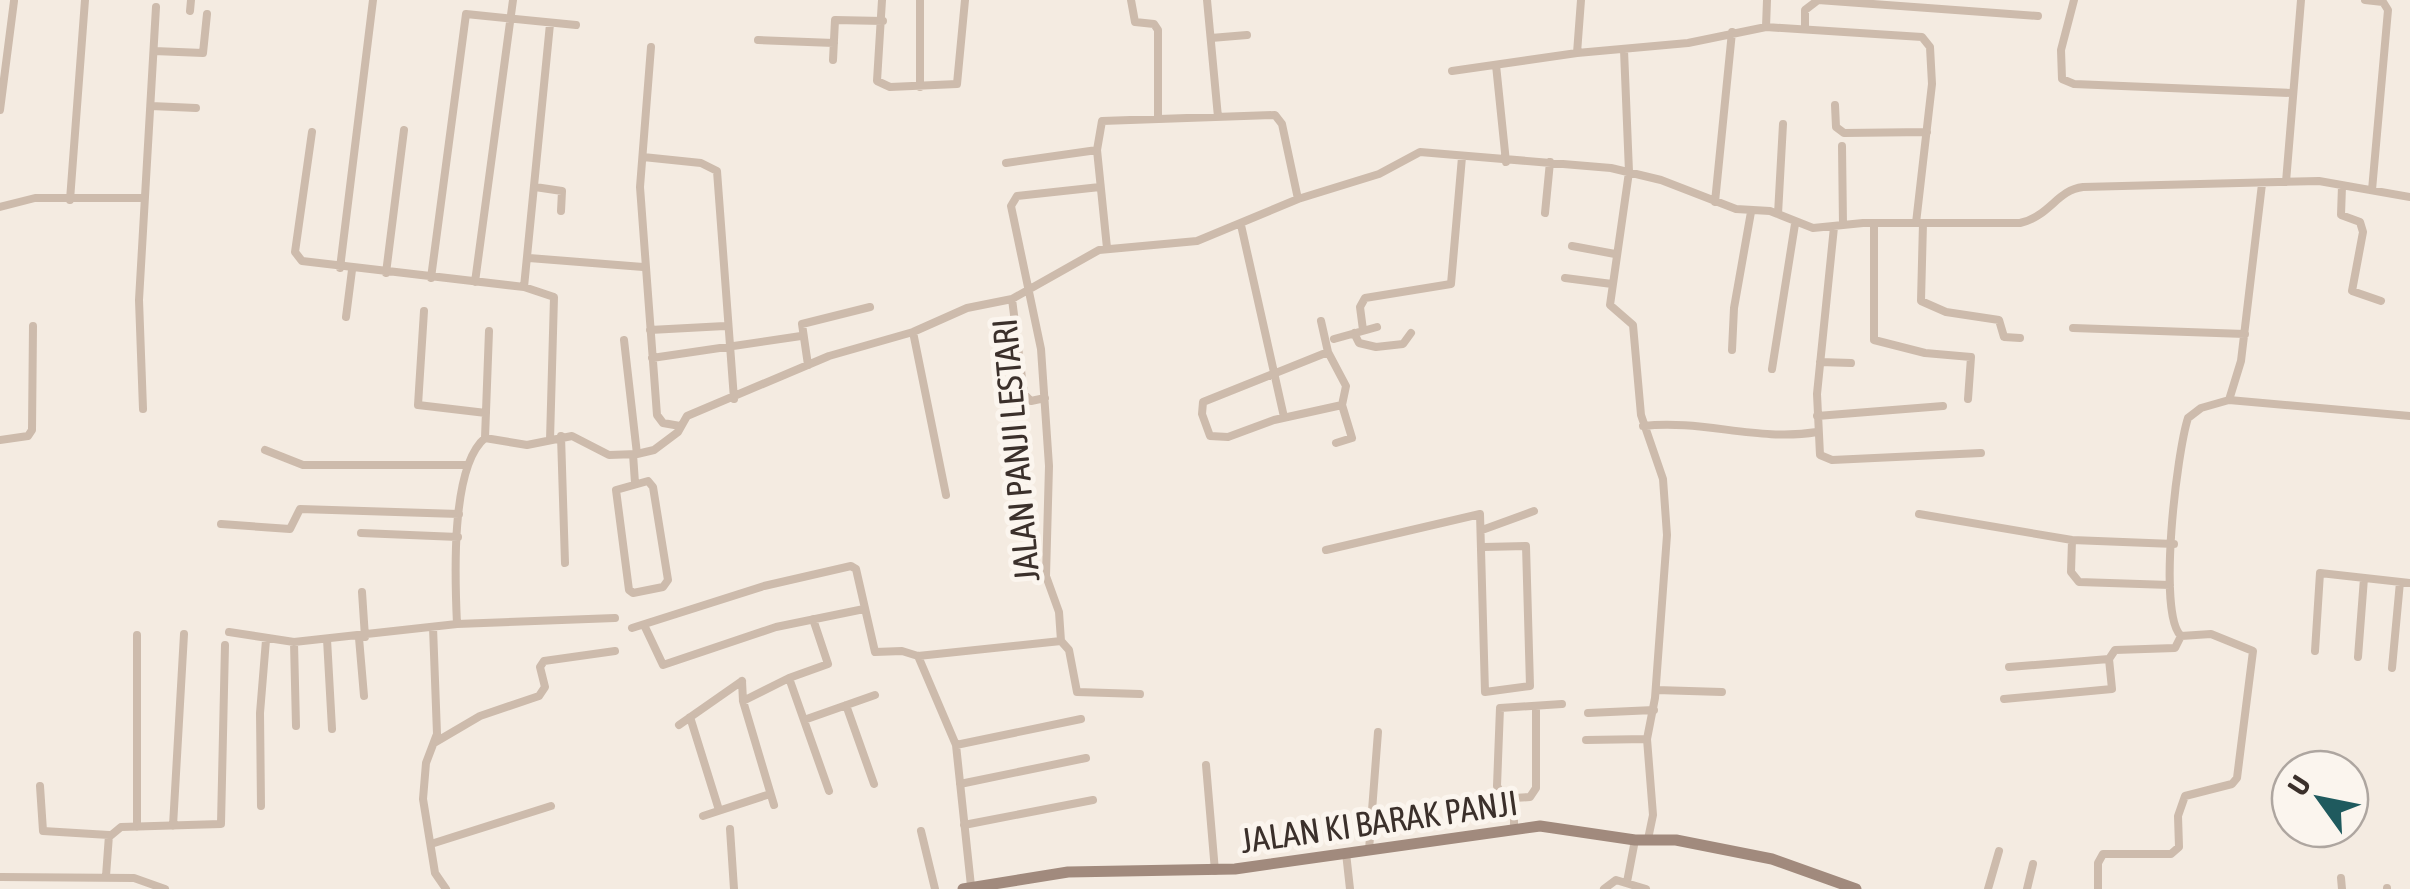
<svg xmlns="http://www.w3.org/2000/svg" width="2410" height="889" font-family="'Asap Condensed',sans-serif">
	<rect width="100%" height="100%" fill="#f4ebe1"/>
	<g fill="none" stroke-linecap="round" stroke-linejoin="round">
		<path stroke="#cdbbac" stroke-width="8" d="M 882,0 L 877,81 L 890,87 L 957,84 L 965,0
			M 920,0 L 920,87
			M 1131,0 L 1135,22 L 1154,24 L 1158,30 L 1158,117
			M 1207,0 L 1218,117
			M 2074,0 L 2061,50 L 2062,79 L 2074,84 L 2291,93
			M 2365,0 L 2383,2 L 2388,10 L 2372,190
			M 190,11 L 191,0
			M 1766,27 L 1767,0
			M 1805,27 L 1805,10 L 1818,0 L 2038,16
			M 1211,38 L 1247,35
			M 758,40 L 834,43
			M 651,47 L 640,187 L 657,415 L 663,423 L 680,426
			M 1624,50 L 1629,172 L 1610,305 L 1633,325 L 1641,415 L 1663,479 L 1667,535 L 1655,698 L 1647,739 L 1653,815 L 1648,839
			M 154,51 L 203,53 L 207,14
			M 1577,53 L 1581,0
			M 833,60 L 835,20 L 883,21
			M 1496,65 L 1506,162
			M 1452,71 L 1577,53 L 1688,43 L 1766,27 L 1922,37 L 1930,47 L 1932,84 L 1916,223
			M 1835,105 L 1836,127 L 1844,133 L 1927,132
			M 151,106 L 196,108
			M 0,110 L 14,1
			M 312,132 L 295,252 L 302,261 L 524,287 L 554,297 L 550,440
			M 1842,146 L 1843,225
			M 643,157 L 701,163 L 717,171 L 734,399
			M 1006,163 L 1097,150
			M 2286,182 L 2301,0
			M 2342,186 L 2341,215 L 2360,222 L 2363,232 L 2352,291 L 2381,301
			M 535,187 L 562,191 L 561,211
			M 70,200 L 85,0
			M 1715,202 L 1732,32
			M 0,207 L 35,198 L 143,198
			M 1545,213 L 1550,162
			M 1778,214 L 1783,124
			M 1874,223 L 1874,340 L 1925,353 L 1971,357 L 1968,399
			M 1923,223 L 1921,301 L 1946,312 L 1999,320 L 2004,337 L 2020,338
			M 1241,225 L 1284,417
			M 1834,227 L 1817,394 L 1820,455 L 1832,460 L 1981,453
			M 1572,246 L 1615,254
			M 1107,248 L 1097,150 L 1102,121 L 1275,115 L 1282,124 L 1298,199
			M 529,258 L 643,267
			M 340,268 L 373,0
			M 386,273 L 404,130
			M 431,278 L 466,14 L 576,25
			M 1565,278 L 1612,284
			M 475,282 L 513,0
			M 524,287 L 550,24
			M 1012,299 L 1024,394 L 1031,401 L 1045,398
			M 424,311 L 418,405 L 486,413
			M 346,317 L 352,270
			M 1321,321 L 1328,352
			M 2073,328 L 2245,334
			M 650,330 L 725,326
			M 1363,330 L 1360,307 L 1365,298 L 1451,284 L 1462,157
			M 913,332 L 946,495
			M 1354,333 L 1359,343 L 1376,347 L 1403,344 L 1411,333
			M 1334,339 L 1377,327
			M 624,340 L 637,454
			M 1732,350 L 1734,308 L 1751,212
			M 1328,352 L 1346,386 L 1342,405 L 1274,420 L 1228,437 L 1210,436 L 1202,414 L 1203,402 Z
			M 652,358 L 801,336
			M 1820,362 L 1851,363
			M 808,365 L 802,324 L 870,307
			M 1772,369 L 1795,224
			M 2229,400 L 2241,361 L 2262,184
			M 143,409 L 139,300 L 156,7
			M 1817,416 L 1943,406
			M 1643,426 C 1702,419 1758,442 1817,432
			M 561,436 L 565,563
			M 485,438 L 489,331
			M 0,440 L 28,436 L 32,430 L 33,326
			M 1336,443 L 1352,438 L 1342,405
			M 265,450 L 303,465 L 468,465
			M 633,454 L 635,483
			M 648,481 L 653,487 L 668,580 L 663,587 L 633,593 L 629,590 L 616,490 Z
			M 1919,514 L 2072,540 L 2174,544
			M 221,524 L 290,529 L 300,509 L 459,514
			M 1482,530 L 1534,511
			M 361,533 L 458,537
			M 2072,540 L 2071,572 L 2079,582 L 2170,585
			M 1326,550 L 1480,514 L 1485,692 L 1530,686 L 1526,546 L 1484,547
			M 362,592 L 365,637
			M 813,619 L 828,664 L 789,678 L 829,791
			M 457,624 C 455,581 450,467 485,438 L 527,445 L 572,436 L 609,455 L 637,454 L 654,450 L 678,432 L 687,416 L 829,356 L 913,332 L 967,308 L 1012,299 L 1099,250 L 1197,241 L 1298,199 L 1379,174 L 1420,152 L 1611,168 L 1661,180 L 1736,209 L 1770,211 L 1813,228 L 1863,223 L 2020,223 C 2050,216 2057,190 2083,187 L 2319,181 L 2410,197
			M 433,627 L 437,734 L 426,763 L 423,799 L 435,873 L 446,889
			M 645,627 L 663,665 L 776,627 L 864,609
			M 632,628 L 764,586 L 851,566 L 856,569 L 875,652 L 902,651 L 918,656 L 1061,641 L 1059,612 L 1046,576 L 1049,466 L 1041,349 L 1011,206 L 1017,196 L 1100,187
			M 229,632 L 294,642 L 457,624 L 615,618
			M 137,635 L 137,827
			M 359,638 L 364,696
			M 327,639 L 332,729
			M 1061,641 L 1069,650 L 1077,692 L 1140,694
			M 294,642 L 296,726
			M 2315,651 L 2320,573 L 2410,583
			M 918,656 L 956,745 L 971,886
			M 2358,657 L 2364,578
			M 2009,667 L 2109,659
			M 2392,668 L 2400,582
			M 742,681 L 743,701 L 774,805
			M 1656,690 L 1722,692
			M 2004,699 L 2112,689 L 2109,659 L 2115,650 L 2175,648 L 2181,636
			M 743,701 L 789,678
			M 846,705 L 874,784
			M 1588,713 L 1654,710
			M 690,717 L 719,810
			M 804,720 L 875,695
			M 679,725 L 742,681
			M 1586,740 L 1647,739
			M 434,743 L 480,716 L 539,696 L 545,687 L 540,667 L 544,661 L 615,651
			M 956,745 L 1081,719
			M 1206,765 L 1215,871
			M 960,784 L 1086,758
			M 40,786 L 43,831 L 109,835 L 106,876
			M 1514,798 L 1530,797 L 1536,788 L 1536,707
			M 261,806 L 260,713 L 266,640
			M 703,816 L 770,794
			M 964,825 L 1093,800
			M 173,826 L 184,634
			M 1514,828 L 1514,798 L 1502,795 L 1497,786 L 1500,708 L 1562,704
			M 730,829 L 734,889
			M 921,831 L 935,889
			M 109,837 L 121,827 L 221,824 L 225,645
			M 431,844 L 551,806
			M 1369,850 L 1378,732
			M 1346,853 L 1350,889
			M 0,877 L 134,878 L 165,889
			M 2341,878 L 2342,889
			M 1627,882 L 1635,840
			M 2387,888 L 2387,889
			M 1604,889 L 1616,880 L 1646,889
			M 1988,889 L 1999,851
			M 2027,889 L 2033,864
			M 2098,889 L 2098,863 L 2103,854 L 2171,854 L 2179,847 L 2178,816 L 2185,796 L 2232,784 L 2237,778 L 2253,651 L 2211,634 L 2181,636 C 2157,613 2177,452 2188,418 L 2201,408 L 2229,400 L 2410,416"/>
		<path stroke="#a18a7d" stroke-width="11" d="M 963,889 L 1068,872 L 1235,869 L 1540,826 L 1635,840 L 1676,840 L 1772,859 L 1856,889"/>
	</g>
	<g text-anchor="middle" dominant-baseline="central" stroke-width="10" stroke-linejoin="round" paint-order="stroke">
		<g font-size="35" fill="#3b302b" stroke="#fbf5ee">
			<text transform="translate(1015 450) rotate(-95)">JALAN PANJI LESTARI</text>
			<text transform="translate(1379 821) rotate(-8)">JALAN KI BARAK PANJI</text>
		</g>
	</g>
	<g transform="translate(2320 799) rotate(303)"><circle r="48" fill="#fbf5ee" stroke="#aea6a0" stroke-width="2.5"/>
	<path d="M0-8L18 38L0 25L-18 38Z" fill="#1f5a5e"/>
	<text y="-15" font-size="28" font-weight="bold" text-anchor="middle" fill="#3b302b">U</text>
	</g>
</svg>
